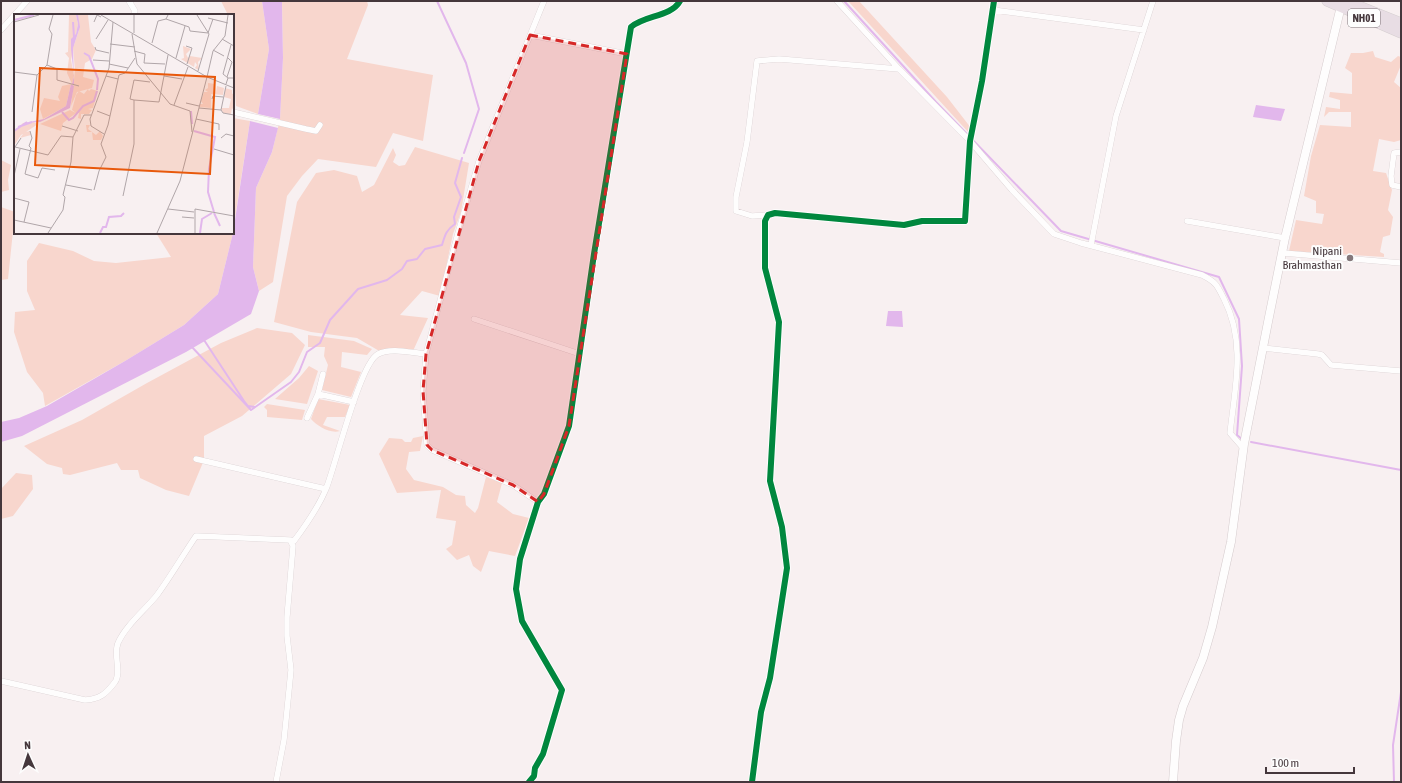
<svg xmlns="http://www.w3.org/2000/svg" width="1402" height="783" font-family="'Asap Condensed',sans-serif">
	<rect width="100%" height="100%" fill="#f8f0f1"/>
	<path fill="#f8d6cd" d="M 221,1 L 262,1 L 269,49 L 258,114 L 236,106 L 233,60 L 233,15 L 228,15 Z
		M 282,1 L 367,1 L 368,5 L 347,59 L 433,75 L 423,141 L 393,133 L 376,167 L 318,159 L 302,176 L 287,196 L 273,282 L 259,291 L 253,267 L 256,188 L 272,152 L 280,119 L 283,58 Z
		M 848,1 L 859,1 L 947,97 L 971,128 L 970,134 Z
		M 1373,51 L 1375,57 L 1391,62 L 1398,56 L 1401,57 L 1401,65 L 1394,82 L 1401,88 L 1401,140 L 1394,142 L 1379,139 L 1373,171 L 1386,173 L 1392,190 L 1388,210 L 1393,217 L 1390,235 L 1383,237 L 1380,252 L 1384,254 L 1384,257 L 1289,251 L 1296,220 L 1322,224 L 1324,214 L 1316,213 L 1316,201 L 1304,196 L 1311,156 L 1320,125 L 1351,127 L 1351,112 L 1329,112 L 1324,117 L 1326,107 L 1340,109 L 1340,100 L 1329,97 L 1330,92 L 1352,94 L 1352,73 L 1345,68 L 1351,53 L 1363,53 Z
		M 233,118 L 250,121 L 233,231 Z
		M 415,147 L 469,163 L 461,212 L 453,234 L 440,296 L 422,291 L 400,315 L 428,318 L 413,351 L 398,348 L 381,352 L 357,338 L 311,332 L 274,322 L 297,202 L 316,173 L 334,170 L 357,176 L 362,192 L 374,185 L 393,148 L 396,155 L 393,162 L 399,166 L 405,165 Z
		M 1,160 L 11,165 L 8,180 L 9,190 L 1,192 Z
		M 1,207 L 15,212 L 8,279 L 1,280 Z
		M 156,233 L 233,233 L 218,294 L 184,325 L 125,361 L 45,406 L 43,393 L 27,372 L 14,332 L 15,312 L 35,310 L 27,291 L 27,261 L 39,243 L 73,251 L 94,261 L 116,263 L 171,257 Z
		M 257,328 L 292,333 L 305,345 L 291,374 L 242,416 L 204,436 L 204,460 L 189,496 L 166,490 L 140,478 L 138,470 L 121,470 L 117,463 L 70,475 L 63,474 L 62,468 L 47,464 L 24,446 L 82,420 L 147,383 L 221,343 Z
		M 308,335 L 354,341 L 372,349 L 367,355 L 342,352 L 341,367 L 361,372 L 351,397 L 322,390 L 328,365 L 324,356 L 325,347 L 308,347 Z
		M 309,366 L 318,371 L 307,404 L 275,399 L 299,378 Z
		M 318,399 L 350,405 L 345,417 L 327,417 L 323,425 L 340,431 C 330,434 317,426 311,419 Z
		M 267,404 L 305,410 L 302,420 L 267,417 L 267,410 L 264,407 Z
		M 423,436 L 420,451 L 409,452 L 406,469 L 414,480 L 443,487 L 456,495 L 465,496 L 466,505 L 475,513 L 478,508 L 486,477 L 502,483 L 497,502 L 513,514 L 529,518 L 515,556 L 489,551 L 481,572 L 473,566 L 469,555 L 457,560 L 446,549 L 452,545 L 456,521 L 436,518 L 441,490 L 397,493 L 379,454 L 389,438 L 402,439 L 405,442 L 411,442 L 413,438 Z
		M 16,473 L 32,475 L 33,489 L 13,516 L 1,519 L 1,489 Z"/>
	<path fill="#e2b7ec" d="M 262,1 L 282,1 L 282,5 L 283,58 L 280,119 L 258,114 L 269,49 Z
		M 1256,105 L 1285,109 L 1281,121 L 1253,117 Z
		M 250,121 L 278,128 L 272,152 L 256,188 L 253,267 L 259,291 L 251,314 L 186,352 L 22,436 L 1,442 L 1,422 L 19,418 L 47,406 L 125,361 L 184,325 L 218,294 L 233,233 Z
		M 888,311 L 902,311 L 903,327 L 886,326 Z"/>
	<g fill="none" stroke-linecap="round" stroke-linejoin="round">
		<path stroke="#e2b7ec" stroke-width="2" d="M 437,1 L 466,63 L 479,109 L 464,153
			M 844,1 L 936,102 L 1061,231 L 1219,277 L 1239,319 L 1242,366 L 1237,435 L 1243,440
			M 204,340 L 244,401 L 248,406 L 255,407
			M 191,346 L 251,410 L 291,382 L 299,372 L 307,352 L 320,343 L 330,320 L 358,289 L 387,280 L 402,269 L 407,261 L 417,259 L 425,249 L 442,245 C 445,235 446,230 455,224 L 454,217 L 461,197 L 455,183 L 462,158
			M 1251,442 L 1401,470
			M 1394,782 L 1393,745 L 1401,692"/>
		<defs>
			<path id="street" d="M 129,1 L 135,11 L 134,15
				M 837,1 L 899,69 L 970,141 L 1012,190 L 1054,234 L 1081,243 L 1202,275 C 1216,282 1217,285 1224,299 C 1246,342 1235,387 1230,433 L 1244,449
				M 993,10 L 1144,30
				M 1,30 L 27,1
				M 530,35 L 627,54
				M 233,112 L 306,129 L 316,131 L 320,125
				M 1401,152 L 1394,153 L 1391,176 L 1392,185 L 1401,187
				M 768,215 L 752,216 L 736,211 L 736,197 L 747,142 L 757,61 L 779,59 L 899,69
				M 1187,221 L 1285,238
				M 1091,245 L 1116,116 L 1153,1
				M 1283,253 L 1401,263
				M 474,319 L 580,354
				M 1263,348 L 1318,354 L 1322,355 L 1331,365 L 1401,371
				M 318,394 L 323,374
				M 307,418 L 318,394 L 354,402
				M 196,459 L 326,489
				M 538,502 L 513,485 L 432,450 L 427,445 L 423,391 L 426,354 L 458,233 L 479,161 L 544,1
				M 1,681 L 85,700 C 100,699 106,694 115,682 C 122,672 113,655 118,643 C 126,625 145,610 157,595 C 171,576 183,555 196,536 L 290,540
				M 276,782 L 284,740 L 291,670 L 287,636 L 287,617 L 293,546 L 290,540 L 294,541 C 306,525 318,508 326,489 C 335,467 360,363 378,354 C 391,347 412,353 426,354
				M 529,782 L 534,776 L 535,768 L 543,754 L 562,690 L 522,621 L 516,589 L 520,559 L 538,502 L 544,494 L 569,426 L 594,254 L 631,27 C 645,15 671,17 680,1
				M 752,782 L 761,712 L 770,678 L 787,568 L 782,527 L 770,481 L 779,322 L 765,268 L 765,221 L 768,215 L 775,213 L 904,225 L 922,221 L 965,221 L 970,141 L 982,81 L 994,1"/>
			<path id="secondary" d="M 1173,782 L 1176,741 L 1179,720 L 1183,706 L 1203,658 L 1212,627 L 1231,542 L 1244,444 L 1268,322 L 1285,238 L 1342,2"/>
			<path id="highway" d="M 1327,1 L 1401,33
				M 1346,1 L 1401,23"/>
		</defs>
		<use href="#street" stroke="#d5cbcd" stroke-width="6"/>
		<use href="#secondary" stroke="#d5cbcd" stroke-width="9"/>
		<use href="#highway" stroke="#d4cecf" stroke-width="11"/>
		<use href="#street" stroke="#fefdfd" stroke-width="5.5"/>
		<use href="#secondary" stroke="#fefdfd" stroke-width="8"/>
		<use href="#highway" stroke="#e8dde4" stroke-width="10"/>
		<defs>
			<path id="cycleway" d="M 529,782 L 534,776 L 535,768 L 543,754 L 562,690 L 522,621 L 516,589 L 520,559 L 538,502 L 544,494 L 569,426 L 594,254 L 631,27 C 645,15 671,17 680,1
				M 752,782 L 761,712 L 770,678 L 787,568 L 782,527 L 770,481 L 779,322 L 765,268 L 765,221 L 768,215 L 775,213 L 904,225 L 922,221 L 965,221 L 970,141 L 982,81 L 994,1"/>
		</defs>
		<use href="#cycleway" stroke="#fdfdfd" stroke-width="8"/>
		<use href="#cycleway" stroke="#00873e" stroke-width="6"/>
	</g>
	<path fill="#d62828" fill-opacity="0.2" stroke="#d62828" stroke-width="3" stroke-dasharray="8 5" stroke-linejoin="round" d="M 530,35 L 627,54 L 569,426 L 544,494 L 538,502 L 513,485 L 432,450 L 427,445 L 423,391 L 426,354 L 479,161 Z"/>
	<circle fill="#84787b" stroke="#fdfdfd" stroke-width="1.5" cx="1350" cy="258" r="4"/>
	<g text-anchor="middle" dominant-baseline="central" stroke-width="4" stroke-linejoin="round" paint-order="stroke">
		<rect fill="#fdfdfd" stroke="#7c7276" stroke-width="1" x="1348" y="9" width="32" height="18" rx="3"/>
		<g font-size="11" font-weight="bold" fill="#45373c">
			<text x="1364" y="18">NH01</text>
		</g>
		<g font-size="12" fill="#45373c" stroke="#fdfdfd" text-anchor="end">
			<text x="1342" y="251">Nipani<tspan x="1342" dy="14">Brahmasthan</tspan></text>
		</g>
	</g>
	<g transform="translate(14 14)">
		<rect width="220" height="220" fill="#f8f0f1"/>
		<path d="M 55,1 L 62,1 L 64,10 L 57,46 L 60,62 L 58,70 L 53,59 L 55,44 L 51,39 L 54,38 ZM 64,1 L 74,1 L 77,28 L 82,36 L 78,45 L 71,49 L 69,63 L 80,66 L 78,74 L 63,78 L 57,92 L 61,56 L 59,34 L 65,16 ZM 169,32 L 177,35 L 172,40 L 174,44 L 176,42 L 188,44 L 184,48 L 185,56 L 181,54 L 183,51 L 181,48 L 180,53 L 167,45 L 170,44 ZM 194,69 L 201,70 L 202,78 L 203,72 L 210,74 L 209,81 L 197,80 L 197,94 L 185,93 L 186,90 L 189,90 L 187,87 L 190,78 L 194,78 L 191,76 L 194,74 ZM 57,70 L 52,92 L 29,105 L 26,95 L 30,84 L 46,87 L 44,83 L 48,72 ZM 211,74 L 218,76 L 218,80 L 220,79 L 220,97 L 218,94 L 217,100 L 209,99 L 207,94 L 215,94 L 217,85 L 210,83 ZM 74,75 L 75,77 L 77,75 L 84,77 L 79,94 L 74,95 L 78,96 L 75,100 L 67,100 L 67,105 L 64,104 L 65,99 L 62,99 L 49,109 L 47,117 L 26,110 L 56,96 L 62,99 L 58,96 L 62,81 L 65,77 L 70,80 ZM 19,108 L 24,110 L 12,118 L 16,117 L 17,121 L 6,124 L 9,120 L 7,121 L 0,132 L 0,118 L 9,109 ZM 72,111 L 76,111 L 74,115 L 82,121 L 86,117 L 89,122 L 87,126 L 79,126 L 78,118 L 73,118 Z" fill="#f8d6cd"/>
		<path d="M 62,1 L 64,1 L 66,13 L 59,34 L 60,70 L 58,70 L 60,62 L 57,35 L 57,25 L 62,20 L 64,10 ZM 57,70 L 60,72 L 56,94 L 26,108 L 10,109 L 30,105 L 52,92 Z" fill="#e2b7ec"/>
		<path fill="none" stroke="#e2b7ec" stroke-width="2" d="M 0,6 L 20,1M 59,8 L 60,23M 70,39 L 75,42 L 84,65 L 83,76M 177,97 L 178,110M 48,98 L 55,106 L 59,104 L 69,92 L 80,87 L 83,77M 4,113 L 18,108M 0,117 L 13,108M 180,117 L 201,123 L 195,155 L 194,178 L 200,198M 200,199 L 206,212M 86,219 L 89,213 L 92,213 L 95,203 L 107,202 L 110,199M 186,219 L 188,205 L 198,199"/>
		<path fill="none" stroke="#b0a6a9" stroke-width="1" d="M 87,1 L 193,63 L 220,74M 120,1 L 120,19M 183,1 L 195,20 L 184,57M 194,4 L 214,9M 152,5 L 175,13 L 176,17 L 194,19M 0,8 L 25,1M 80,8 L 83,1 L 87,3M 194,19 L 199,5M 118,20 L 123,50 L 156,90 L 176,97 L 178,118M 82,25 L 94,6M 208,25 L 220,32M 138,29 L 144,7 L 152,5 L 154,1M 96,30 L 121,33M 172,32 L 178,34 L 173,50M 81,33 L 82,36 L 95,39M 199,36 L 210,42M 120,37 L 131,40 L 130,49 L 151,50M 162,44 L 171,12M 79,46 L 95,47M 95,50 L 114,54M 33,51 L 43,55 L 43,66 L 65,72M 0,58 L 23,61 L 33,51 L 38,20 L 35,15 L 39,1M 92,62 L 104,65M 150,62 L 168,65M 193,63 L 199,37 L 211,22 L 214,1M 213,63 L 218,48 L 214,44M 214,64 L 209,60 L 217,31M 212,70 L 214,64 L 220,64M 198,85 L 199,82 L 209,83M 120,86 L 116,85 L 120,66 L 136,68M 172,89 L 185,92M 160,91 L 174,53M 185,94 L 207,96 L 212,72M 207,96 L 209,99 L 220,101M 83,97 L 96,102M 18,98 L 23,61M 182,105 L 205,110 L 205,116M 48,112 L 64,117M 16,117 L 18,124 L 15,132 L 17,134 L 11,160 L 24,164 L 28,154 L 41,156M 90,120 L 77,112 L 76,105 L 95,54 L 99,8M 7,124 L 1,133 L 34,141 L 47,122 L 59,123M 207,124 L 212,120 L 220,122M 200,135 L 220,141M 0,162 L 6,135M 52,171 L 78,176M 80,176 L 85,157 L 92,143 L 87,130 L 94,111 L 105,61 L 111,59 L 121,44M 109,182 L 120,130 L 120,86 L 145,88 L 154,41M 0,184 L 15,188 L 10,208M 154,195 L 180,198M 168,203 L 180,204M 0,206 L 37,214M 34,219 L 49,196 L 51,183 L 49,181 L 57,148 L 59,123 L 70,101 L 77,101M 143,219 L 166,167 L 193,63M 181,219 L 181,195 L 220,202"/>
		<path fill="#e8590c" fill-opacity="0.15" stroke="#e8590c" stroke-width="2" d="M 26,54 L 201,63 L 196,160 L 21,151 Z"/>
		<rect width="220" height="220" fill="none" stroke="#45373c" stroke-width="2"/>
	</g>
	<rect width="1402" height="783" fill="none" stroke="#45373c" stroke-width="4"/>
	<g transform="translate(28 755) rotate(357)" stroke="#fdfdfd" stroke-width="3" paint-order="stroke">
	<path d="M0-3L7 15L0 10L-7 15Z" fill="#45373c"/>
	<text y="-6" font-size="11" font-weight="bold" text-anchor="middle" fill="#45373c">N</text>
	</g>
	<path d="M1266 767v6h88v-6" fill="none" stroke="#45373c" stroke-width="2"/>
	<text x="1272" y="767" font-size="12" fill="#45373c" stroke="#fdfdfd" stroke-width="3" paint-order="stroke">100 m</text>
</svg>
